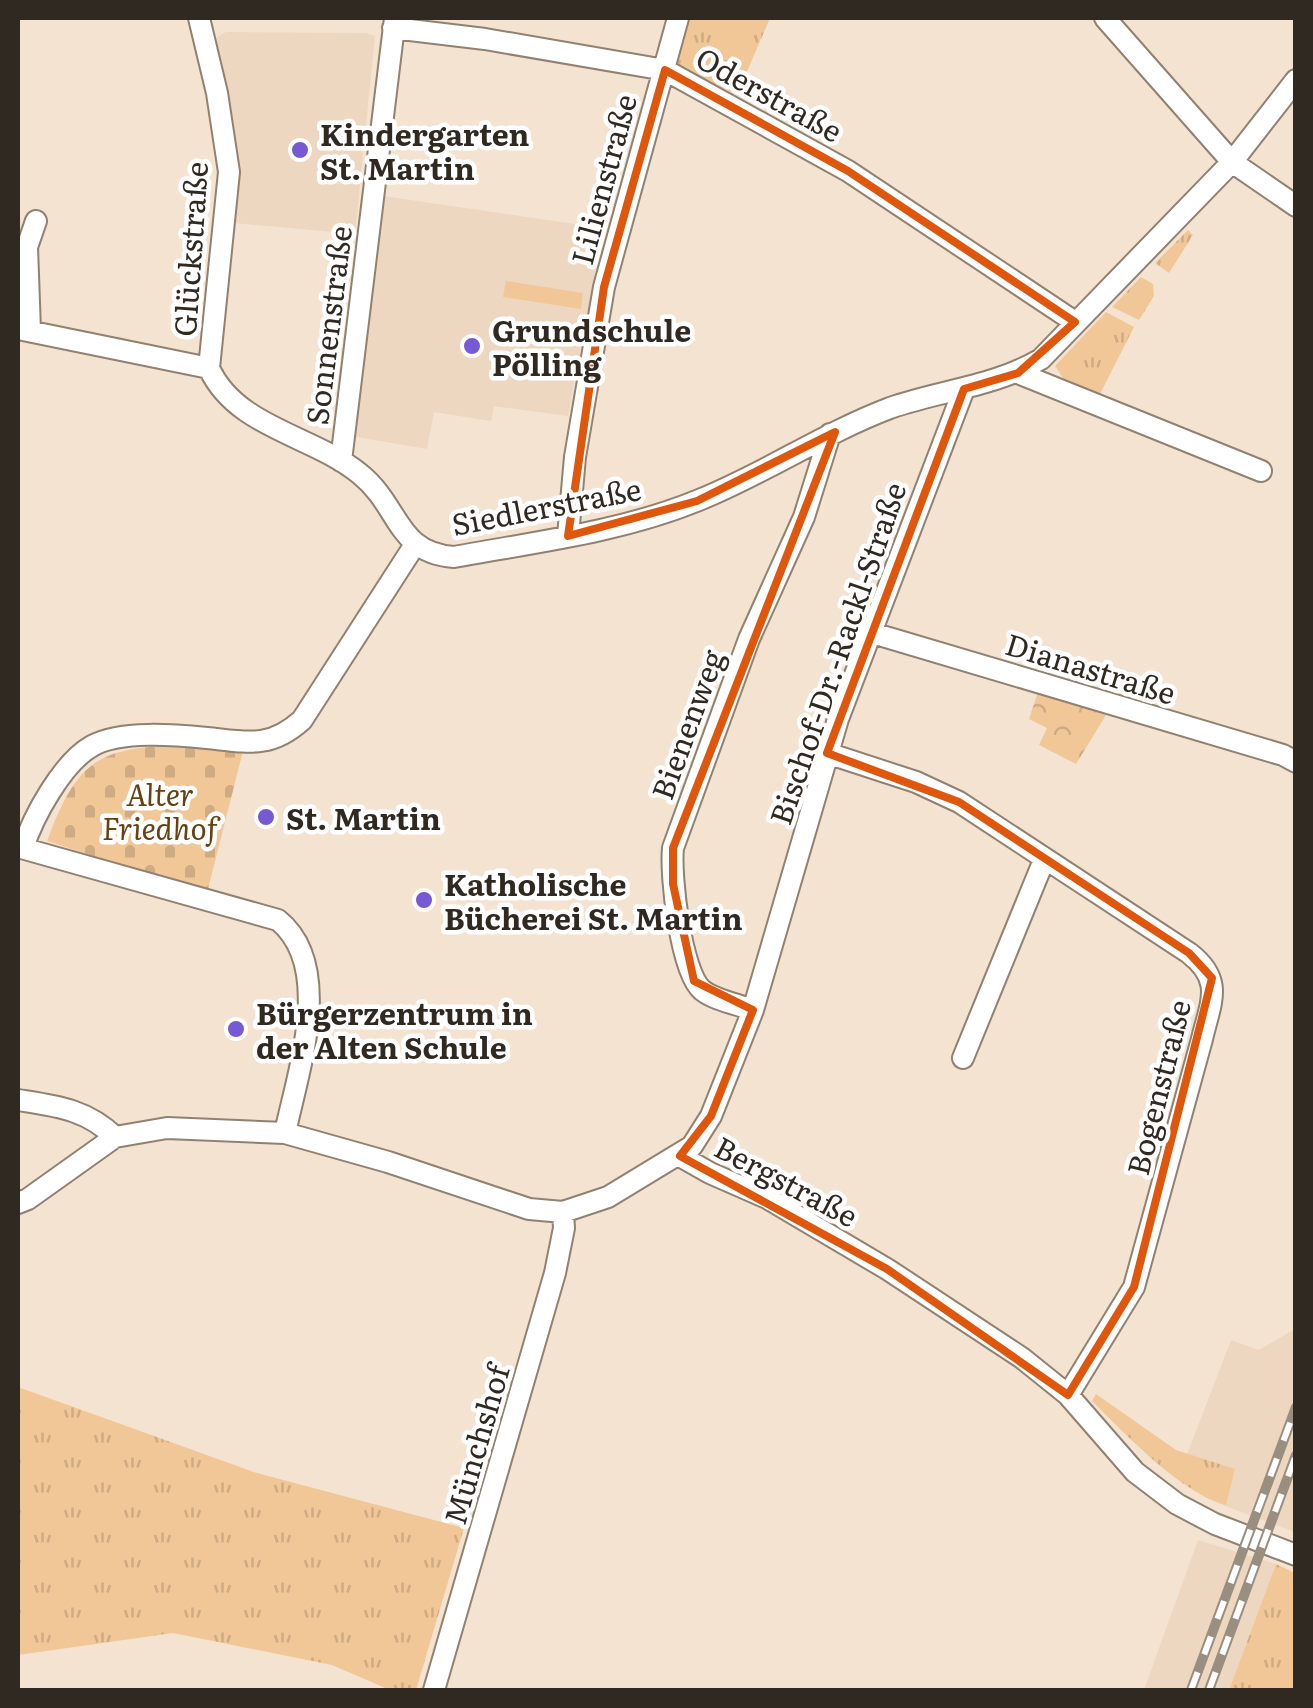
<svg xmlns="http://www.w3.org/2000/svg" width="1313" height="1708" font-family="Literata,serif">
	<defs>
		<pattern id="grass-tufts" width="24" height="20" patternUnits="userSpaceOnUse" patternTransform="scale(2.5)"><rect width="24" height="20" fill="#f1c798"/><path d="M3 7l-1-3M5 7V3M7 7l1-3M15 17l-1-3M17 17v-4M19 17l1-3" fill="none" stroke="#cfab83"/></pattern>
		<pattern id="cemetery-stones" width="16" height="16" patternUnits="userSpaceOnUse" patternTransform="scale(2.5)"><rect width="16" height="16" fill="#f1c798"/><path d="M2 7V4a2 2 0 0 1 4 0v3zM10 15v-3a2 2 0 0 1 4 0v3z" fill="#cfab83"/></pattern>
		<pattern id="park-crowns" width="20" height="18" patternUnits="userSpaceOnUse" patternTransform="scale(2.5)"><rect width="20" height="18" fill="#f1c798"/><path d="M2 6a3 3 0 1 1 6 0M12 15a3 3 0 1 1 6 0" fill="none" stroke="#cfab83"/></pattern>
	</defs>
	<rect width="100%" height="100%" fill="#f4e3d1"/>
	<path fill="#edd7c0" d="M 226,32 L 366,33 L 375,36 L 355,234 L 234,223 L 237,171 L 234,130 L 215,49 L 217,37 Z
		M 383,196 L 603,228 L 568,416 L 494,406 L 491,421 L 434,412 L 427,449 L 351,436 Z
		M 1295,1329 L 1295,1532 L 1220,1504 L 1178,1478 L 1231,1340 L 1259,1350 Z
		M 1198,1540 L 1276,1564 L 1229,1690 L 1144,1690 Z"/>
	<path fill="url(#grass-tufts)" d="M 686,18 L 770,18 L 737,95 L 675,65 Z
		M 1188,230 L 1193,235 L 1169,273 L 1155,263 Z
		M 1141,277 L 1153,284 L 1154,296 L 1139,320 L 1112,307 Z
		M 1106,312 L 1134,327 L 1100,394 L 1063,378 L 1055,366 Z
		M 18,1387 L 257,1473 L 464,1528 L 416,1690 L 390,1690 L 332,1665 L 173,1633 L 18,1655 Z
		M 1096,1394 L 1176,1450 L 1235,1469 L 1226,1505 C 1182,1494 1124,1433 1092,1401 Z
		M 1276,1564 L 1295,1573 L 1295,1690 L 1229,1690 Z"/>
	<path fill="url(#cemetery-stones)" d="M 193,745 L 243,751 L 207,893 L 47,841 C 79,753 104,747 193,745 Z"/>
	<path fill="url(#park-crowns)" d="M 1038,692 L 1106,715 L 1076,764 L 1039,745 L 1047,728 L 1029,719 Z"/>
	<path fill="#f1c798" d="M 506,281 L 583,293 L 581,309 L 503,297 Z"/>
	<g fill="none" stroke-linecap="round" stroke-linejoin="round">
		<defs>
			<path id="street" d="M 199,18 L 217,93 L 229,172 L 209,368
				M 1105,18 L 1232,162 L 1296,206
				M 393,28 L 485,39 L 665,70 L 848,171 L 1075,322
				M 18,329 L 209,368 C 236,428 313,435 360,474 C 400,506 396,553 454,557 C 536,542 621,532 699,500 C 764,474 824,433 890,408 C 941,390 994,387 1041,359 L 1232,162 L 1296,80
				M 30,330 L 27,247 L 36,221
				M 1018,373 L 1261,471
				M 341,461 L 395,18
				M 568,536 L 575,457 L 604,287 L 678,18
				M 869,632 L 1283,755 L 1296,762
				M 827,753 L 916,782 L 959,802 L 1189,953 C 1224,980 1211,1001 1202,1039 L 1134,1287 L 1068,1395
				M 18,847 L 278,920 C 335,966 298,1071 285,1133
				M 23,848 C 33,817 62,763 92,746 C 120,730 176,735 207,738 C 247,742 270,749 302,720 L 414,546
				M 753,1010 C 737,1004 714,1000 702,990 C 681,972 670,876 673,848 L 749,639 L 804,517 L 830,434
				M 963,1058 L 1044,860
				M 18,1100 C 56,1106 86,1109 115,1137
				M 680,1156 L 710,1173 L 767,1198 L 887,1269 L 1022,1358 L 1068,1395 L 1135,1472 L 1177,1504 L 1215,1524 L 1296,1555
				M 18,1203 L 28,1199 L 115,1137 L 167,1128 L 285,1133 L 388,1162 L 529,1209 L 563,1212 L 608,1197 L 692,1146 L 711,1116 L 753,1010 L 838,719 L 964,389
				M 434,1690 L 555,1273 L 564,1228 L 563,1212"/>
		</defs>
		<use href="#street" stroke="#908171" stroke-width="24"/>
		<use href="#street" stroke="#fff" stroke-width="20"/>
		<defs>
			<path id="rail" d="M 1191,1690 L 1296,1407
				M 1209,1690 L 1296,1455"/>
		</defs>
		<use href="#rail" stroke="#9a8e81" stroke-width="10"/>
		<use href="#rail" stroke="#fff" stroke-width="6" stroke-dasharray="19" stroke-linecap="butt"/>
	</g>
	<path fill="none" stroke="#df570d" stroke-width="8" stroke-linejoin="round" d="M 665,70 L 848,171 L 1075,322 L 1018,373 L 964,389 L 827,753 L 959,802 L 1189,953 L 1212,978 L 1134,1287 L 1068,1395 L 887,1269 L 680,1156 L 711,1116 L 753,1010 L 694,981 L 673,884 L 673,848 L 835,432 L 697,501 L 568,536 L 604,287 Z"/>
	<g fill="#7659d3" stroke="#fff" stroke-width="4">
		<circle cx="300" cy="150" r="10"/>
		<circle cx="472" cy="346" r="10"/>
		<circle cx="266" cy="817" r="10"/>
		<circle cx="424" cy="900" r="10"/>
		<circle cx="236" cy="1029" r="10"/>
	</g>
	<g text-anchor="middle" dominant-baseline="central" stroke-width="9" stroke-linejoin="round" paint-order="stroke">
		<g font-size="30" fill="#302922" stroke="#fff">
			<text transform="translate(770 93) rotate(29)">Oderstraße</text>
			<text transform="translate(602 179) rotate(-75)">Lilienstraße</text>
			<text transform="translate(189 249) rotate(-86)">Glückstraße</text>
			<text transform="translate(327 325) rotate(-83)">Sonnenstraße</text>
			<text transform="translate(546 505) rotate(-11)">Siedlerstraße</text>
			<text transform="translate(836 653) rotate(-71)">Bischof-Dr.-Rackl-Straße</text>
			<text transform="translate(1091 667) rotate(17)">Dianastraße</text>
			<text transform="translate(686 724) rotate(-70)">Bienenweg</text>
			<text transform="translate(1157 1087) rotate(-76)">Bogenstraße</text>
			<text transform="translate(787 1180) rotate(28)">Bergstraße</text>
			<text transform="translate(475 1444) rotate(-74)">Münchshof</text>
		</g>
		<g font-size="30" font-weight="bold" fill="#302922" stroke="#fff" text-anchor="start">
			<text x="320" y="133">Kindergarten<tspan x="320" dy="34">St. Martin</tspan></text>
			<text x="492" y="329">Grundschule<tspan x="492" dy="34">Pölling</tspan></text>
			<text x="286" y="817">St. Martin</text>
			<text x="444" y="883">Katholische<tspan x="444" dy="34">Bücherei St. Martin</tspan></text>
			<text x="256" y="1012">Bürgerzentrum in<tspan x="256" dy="34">der Alten Schule</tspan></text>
		</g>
		<g font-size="30" font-style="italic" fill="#654212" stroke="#fff">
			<text x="160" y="793">Alter<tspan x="160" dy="34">Friedhof</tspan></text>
		</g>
	</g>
	<rect width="1313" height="1708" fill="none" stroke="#302922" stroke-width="40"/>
</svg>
